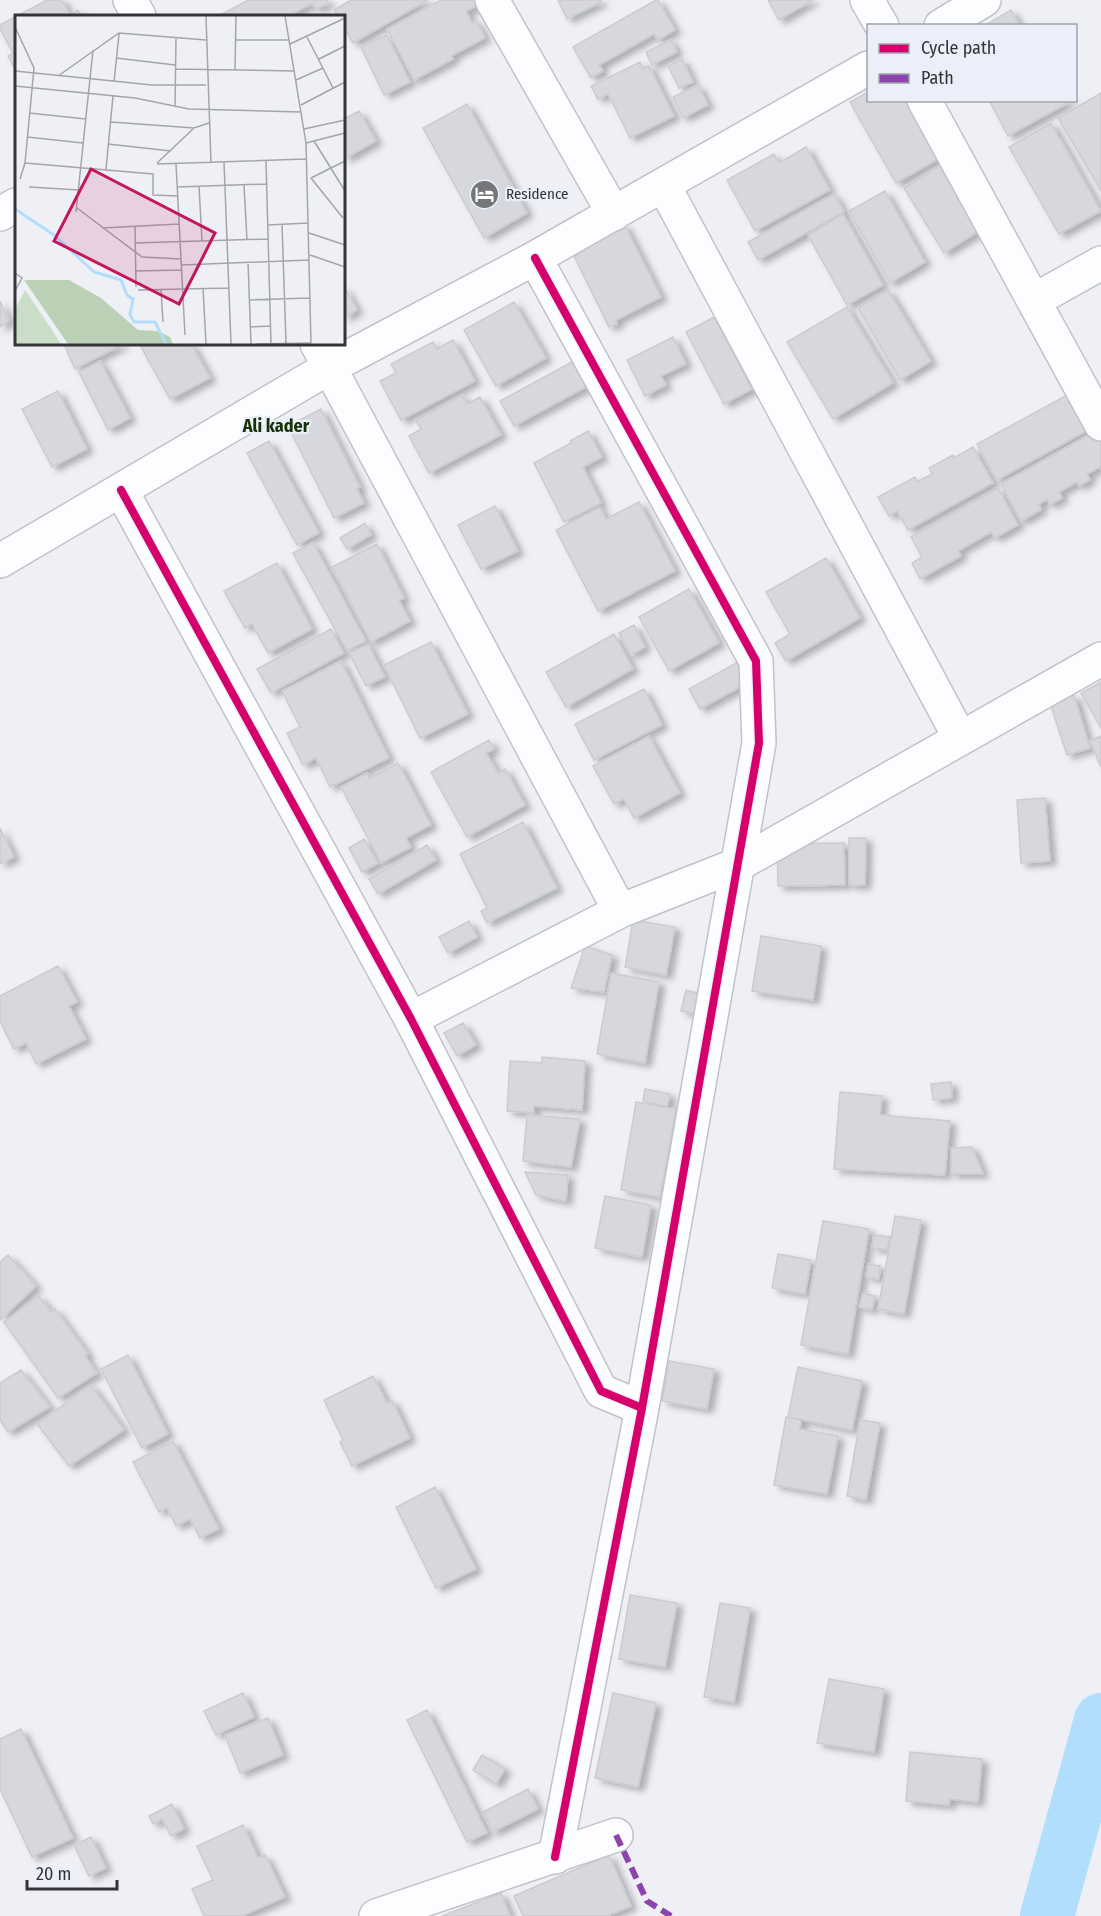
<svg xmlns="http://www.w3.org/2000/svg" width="1101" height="1916" font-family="'Fira Sans Condensed',sans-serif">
	<defs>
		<filter id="shadow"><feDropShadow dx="6" dy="4" stdDeviation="3" flood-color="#0004"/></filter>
	</defs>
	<rect width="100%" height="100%" fill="#eef0f6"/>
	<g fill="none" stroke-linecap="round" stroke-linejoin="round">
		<path stroke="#b1defc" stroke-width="54" d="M 1047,1916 L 1101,1720"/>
	</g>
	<path fill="#d7d8dd" stroke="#cbccd1" stroke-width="1.5" filter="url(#shadow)" d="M 47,0 L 62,0 L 70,15 L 78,10 L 81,16 L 16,16 L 16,71 L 8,56 L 13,53 L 0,29 L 0,25 Z
		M 248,0 L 327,0 L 329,3 L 316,9 L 312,3 L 289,16 L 219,16 Z
		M 351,0 L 428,0 L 353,43 L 344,27 L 344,16 L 338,16 L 334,10 Z
		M 441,0 L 481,0 L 483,3 L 466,11 L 472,23 L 476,21 L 485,38 L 451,56 L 453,59 L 414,80 L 387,29 Z
		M 558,0 L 601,0 L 601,2 L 567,19 Z
		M 656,0 L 658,0 L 675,30 L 658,40 L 654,34 L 599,65 L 603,71 L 591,78 L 573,47 Z
		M 768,0 L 813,0 L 779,20 Z
		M 1011,10 L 1020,26 L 984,26 Z
		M 387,35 L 410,82 L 384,95 L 361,47 Z
		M 671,40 L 677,52 L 652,65 L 646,52 Z
		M 682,59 L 693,82 L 679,88 L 668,66 Z
		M 640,62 L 643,69 L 649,66 L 674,116 L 630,138 L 608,94 L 598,99 L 591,86 Z
		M 698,85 L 708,105 L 683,118 L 673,97 Z
		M 868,92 L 868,100 L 905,100 L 938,159 L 896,183 L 850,102 Z
		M 1101,93 L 1101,191 L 1058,118 Z
		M 989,100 L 1073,100 L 1008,136 Z
		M 467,104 L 527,213 L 484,238 L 423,128 Z
		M 359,111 L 376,141 L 344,159 L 344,119 Z
		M 1051,123 L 1101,211 L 1059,234 L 1009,147 Z
		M 806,147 L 830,190 L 755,231 L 727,180 L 774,154 L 779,163 Z
		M 941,165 L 982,229 L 944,253 L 904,188 Z
		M 885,191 L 925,262 L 890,283 L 849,211 Z
		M 834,194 L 844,212 L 758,260 L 748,242 Z
		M 843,214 L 883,285 L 847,305 L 808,235 Z
		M 624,224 L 661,297 L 616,320 L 617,324 L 609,327 L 574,256 Z
		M 344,286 L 357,310 L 344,318 Z
		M 888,290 L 931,361 L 900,380 L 858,308 Z
		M 0,301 L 9,321 L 0,327 Z
		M 514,302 L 546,358 L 496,386 L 464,330 Z
		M 847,307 L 893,383 L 833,419 L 787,342 Z
		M 714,317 L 752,389 L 724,404 L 686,332 Z
		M 673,337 L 686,364 L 661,376 L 666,385 L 645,396 L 627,360 Z
		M 453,340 L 475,381 L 401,420 L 380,381 L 396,373 L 391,364 L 433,342 L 437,349 Z
		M 64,344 L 123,344 L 75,369 Z
		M 148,344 L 191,344 L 210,378 L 170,399 L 141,347 Z
		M 581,357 L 595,382 L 514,426 L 500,401 Z
		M 100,361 L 130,418 L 108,430 L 79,372 Z
		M 1080,388 L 1099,424 L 997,480 L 977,444 Z
		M 58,391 L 87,449 L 52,467 L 22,409 Z
		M 462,395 L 467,404 L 480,397 L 501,435 L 429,473 L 409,436 L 421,429 L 416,420 Z
		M 321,409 L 360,487 L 357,489 L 364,503 L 334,518 L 288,426 Z
		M 1101,428 L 1101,470 L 1100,467 L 1087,474 L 1090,480 L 1079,486 L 1077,482 L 1059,492 L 1062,498 L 1050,505 L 1047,499 L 1039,504 L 1041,510 L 1021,521 L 1001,484 Z
		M 588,431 L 602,457 L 583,467 L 601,503 L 564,522 L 534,463 L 571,443 L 570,441 Z
		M 269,441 L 319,533 L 297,545 L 247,453 Z
		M 973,447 L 993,483 L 908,530 L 897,511 L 889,516 L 878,497 L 915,477 L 917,482 L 932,474 L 929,468 L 953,455 L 954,458 Z
		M 998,488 L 1018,525 L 995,538 L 991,532 L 958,551 L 961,556 L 920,579 L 912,563 L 922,557 L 911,537 Z
		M 639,502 L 675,571 L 598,611 L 556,530 L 600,507 L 606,519 Z
		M 495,506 L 518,551 L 481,569 L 458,525 Z
		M 365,523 L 371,535 L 347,549 L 340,538 Z
		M 313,543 L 366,641 L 347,651 L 293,553 Z
		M 377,544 L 404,598 L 399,600 L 410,621 L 371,642 L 332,567 Z
		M 826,558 L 860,618 L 786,661 L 775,643 L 790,634 L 766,592 Z
		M 277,563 L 312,629 L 268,653 L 252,624 L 245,628 L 224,591 Z
		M 689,589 L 719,643 L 669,671 L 639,617 Z
		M 634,625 L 645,647 L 631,655 L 619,633 Z
		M 331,629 L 344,653 L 271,693 L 257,669 Z
		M 614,634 L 633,669 L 566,707 L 546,672 Z
		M 431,642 L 468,714 L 420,738 L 384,665 Z
		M 368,644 L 385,677 L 366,686 L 349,653 Z
		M 341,661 L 389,758 L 330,787 L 316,758 L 303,765 L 287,733 L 300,727 L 282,691 Z
		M 738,662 L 749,682 L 700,709 L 689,689 Z
		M 1101,682 L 1101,728 L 1081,693 Z
		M 644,689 L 662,725 L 594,760 L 575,724 Z
		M 1074,695 L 1090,748 L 1067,755 L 1050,703 Z
		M 649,736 L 680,793 L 634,818 L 624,799 L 614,804 L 593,766 Z
		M 1101,736 L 1101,767 L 1090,741 Z
		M 489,740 L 494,749 L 486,753 L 498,773 L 505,769 L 525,805 L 467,837 L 431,772 Z
		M 398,763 L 431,825 L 406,838 L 411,847 L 381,863 L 341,787 L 367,773 L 370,778 Z
		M 1045,798 L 1050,861 L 1021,863 L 1017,800 Z
		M 523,822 L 557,888 L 487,923 L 481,911 L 487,908 L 460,854 Z
		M 0,828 L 14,857 L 0,864 Z
		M 849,838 L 866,838 L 865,885 L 849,885 Z
		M 364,839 L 378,863 L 362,872 L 349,848 Z
		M 844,843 L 845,885 L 778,886 L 777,844 Z
		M 427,845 L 436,860 L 378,894 L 369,879 Z
		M 633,920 L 675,927 L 666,975 L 625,967 Z
		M 469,921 L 477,937 L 448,953 L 439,937 Z
		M 761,936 L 821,946 L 813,1000 L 752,991 Z
		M 585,946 L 612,955 L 604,992 L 571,988 Z
		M 58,966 L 77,1002 L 69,1006 L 86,1039 L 36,1064 L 26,1043 L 14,1049 L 0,1021 L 0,996 Z
		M 611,973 L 659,982 L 645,1063 L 597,1054 Z
		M 686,990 L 700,994 L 695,1014 L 681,1011 Z
		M 463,1023 L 476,1045 L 457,1056 L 444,1033 Z
		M 542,1057 L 585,1061 L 582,1110 L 534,1106 L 534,1113 L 507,1111 L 510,1061 L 542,1063 Z
		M 951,1082 L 952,1098 L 933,1100 L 931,1084 Z
		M 645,1089 L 670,1094 L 667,1107 L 643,1101 Z
		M 840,1092 L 882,1096 L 880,1115 L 950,1121 L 945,1175 L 834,1169 Z
		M 636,1102 L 676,1109 L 660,1197 L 621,1190 Z
		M 527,1115 L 580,1119 L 571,1167 L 523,1161 Z
		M 972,1147 L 983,1174 L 951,1174 L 951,1148 Z
		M 525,1172 L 568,1175 L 566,1201 L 536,1195 Z
		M 605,1196 L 651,1205 L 642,1257 L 595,1248 Z
		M 895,1216 L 921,1220 L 904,1314 L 878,1309 Z
		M 823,1221 L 869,1229 L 848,1354 L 801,1345 Z
		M 874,1235 L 890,1237 L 887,1250 L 872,1248 Z
		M 778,1254 L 811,1260 L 805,1294 L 772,1288 Z
		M 8,1255 L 36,1286 L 0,1320 L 0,1262 Z
		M 868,1264 L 880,1266 L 879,1279 L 866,1277 Z
		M 863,1293 L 875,1296 L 872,1310 L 859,1307 Z
		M 39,1296 L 51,1312 L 55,1309 L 88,1354 L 85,1356 L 97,1373 L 58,1398 L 4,1322 Z
		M 128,1355 L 168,1434 L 142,1448 L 101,1369 Z
		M 669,1361 L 714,1369 L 707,1409 L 662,1401 Z
		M 798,1367 L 862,1381 L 852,1430 L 788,1417 Z
		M 21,1370 L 50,1407 L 8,1432 L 0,1420 L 0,1383 Z
		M 373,1376 L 387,1403 L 392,1400 L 410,1438 L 352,1466 L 340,1442 L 343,1440 L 324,1400 Z
		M 91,1385 L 124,1430 L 69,1466 L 37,1424 Z
		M 786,1417 L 801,1420 L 800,1429 L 838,1436 L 827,1494 L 774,1485 Z
		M 860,1420 L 880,1423 L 866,1500 L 847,1496 Z
		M 173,1441 L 219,1529 L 200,1538 L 190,1519 L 176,1526 L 167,1508 L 159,1512 L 133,1462 Z
		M 435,1487 L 476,1569 L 436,1588 L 396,1507 Z
		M 630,1595 L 677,1603 L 665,1667 L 619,1659 Z
		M 720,1603 L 750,1608 L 734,1702 L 704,1697 Z
		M 829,1679 L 884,1689 L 874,1752 L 817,1743 Z
		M 243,1693 L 254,1717 L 216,1735 L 204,1711 Z
		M 613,1693 L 656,1703 L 638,1787 L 595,1778 Z
		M 427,1710 L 487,1833 L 467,1842 L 407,1720 Z
		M 268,1718 L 283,1755 L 240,1773 L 225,1735 Z
		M 21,1729 L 73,1838 L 32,1857 L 0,1789 L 0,1739 Z
		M 910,1752 L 982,1759 L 978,1802 L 950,1799 L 949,1805 L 906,1801 Z
		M 482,1755 L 505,1769 L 496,1784 L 473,1770 Z
		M 528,1789 L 538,1809 L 493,1832 L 483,1812 Z
		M 172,1804 L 184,1829 L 171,1836 L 162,1819 L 153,1824 L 149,1816 Z
		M 243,1825 L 258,1858 L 265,1855 L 285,1897 L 242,1916 L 204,1916 L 192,1889 L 213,1880 L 197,1846 Z
		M 91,1837 L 106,1868 L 89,1876 L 74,1845 Z
		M 609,1855 L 631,1906 L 607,1916 L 523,1916 L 514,1896 Z
		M 501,1893 L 510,1916 L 442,1916 Z"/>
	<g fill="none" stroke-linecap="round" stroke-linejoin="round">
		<defs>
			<path id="minor" d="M 130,0 L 139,16
				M 492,0 L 614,214
				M 867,0 L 882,26
				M 941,26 L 984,0
				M 924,100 L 1101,424
				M 664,186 L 960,738
				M 0,214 L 16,205
				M 535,258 L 756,661 L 759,743 L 642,1408 L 555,1857
				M 1035,300 L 1101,263
				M 317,344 L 620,911
				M 121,490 L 411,1019 L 601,1391 L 642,1408
				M 0,561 L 330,367 L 535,258 L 868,68
				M 411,1019 L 620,911 L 739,864 L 1101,659
				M 376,1916 L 616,1835"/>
		</defs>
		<use href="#minor" stroke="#c1c3c7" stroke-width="36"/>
		<use href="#minor" stroke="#fcfdfe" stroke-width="33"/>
		<path stroke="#8e44ad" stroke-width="6" stroke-dasharray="12 6" stroke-linecap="butt" d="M 616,1835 L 647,1901 L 671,1916"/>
		<defs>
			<path id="cycleway" d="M 535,258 L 756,661 L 759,743 L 642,1408 L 555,1857
				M 121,490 L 411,1019 L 601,1391 L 642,1408"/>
		</defs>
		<use href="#cycleway" stroke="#eaeff9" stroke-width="11"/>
		<use href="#cycleway" stroke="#d6006c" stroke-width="8"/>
	</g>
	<defs>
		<symbol id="hotel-disc" viewBox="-11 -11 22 22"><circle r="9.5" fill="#74767a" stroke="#eaeff9"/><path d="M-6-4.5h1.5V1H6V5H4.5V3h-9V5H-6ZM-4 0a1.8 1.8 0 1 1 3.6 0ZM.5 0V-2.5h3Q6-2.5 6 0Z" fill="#fff"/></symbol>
	</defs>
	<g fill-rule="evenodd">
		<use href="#hotel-disc" x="468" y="178" width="33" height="33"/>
	</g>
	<g text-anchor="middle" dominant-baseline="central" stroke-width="4.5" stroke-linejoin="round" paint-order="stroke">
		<g font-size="15" fill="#323438" stroke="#eaeff9" text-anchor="start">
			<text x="506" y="194">Residence</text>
		</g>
		<g font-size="18" font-weight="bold" fill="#143204" stroke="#eaeff9">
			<text x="276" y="426">Ali kader</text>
		</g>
	</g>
	<g transform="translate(15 15)">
		<rect width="330" height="330" fill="#eef0f6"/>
		<path d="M 10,275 L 35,312 L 46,329 L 0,329 L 0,294 Z" fill="#caddc7"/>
		<path d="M 9,265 L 54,265 L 86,283 L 123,315 L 142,316 L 155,322 L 158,329 L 53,329 Z" fill="#bad1b6"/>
		<path fill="none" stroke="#b1defc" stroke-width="3" d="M 0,194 L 39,220 L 79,257 L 106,265 L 112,280 L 118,284 L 115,300 L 119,307 L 140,307 L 151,329"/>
		<path fill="none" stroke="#a3a5aa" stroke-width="1.5" d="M 191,1 L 196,148M 270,1 L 291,128 L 296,329M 0,12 L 19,53 L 10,148 L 5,164M 292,22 L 318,73M 221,25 L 274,25M 275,29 L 330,3M 101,43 L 160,50M 304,44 L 330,31M 160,54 L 279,56M 220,54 L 221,1M 0,56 L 137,70 L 191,70M 43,61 L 104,18 L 191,25M 281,65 L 308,53M 99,67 L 104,19M 0,71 L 120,83 L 174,94 L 285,97M 286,90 L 330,67M 160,92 L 161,24M 14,98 L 71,104M 96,107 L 179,113 L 194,108M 289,114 L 330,105M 12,122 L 68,128M 299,126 L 330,176M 291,128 L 330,118M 93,129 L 156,136M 251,146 L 256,329M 209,147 L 216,329M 10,148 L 138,159 L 138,180 L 163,181M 142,148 L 178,114M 142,149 L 291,144M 161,149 L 170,320M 91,154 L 98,81M 296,163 L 328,203M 296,163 L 330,146M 229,170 L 232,225M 184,171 L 187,226M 14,172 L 64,175M 162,172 L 251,169M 62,193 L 127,242 L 166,244M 61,197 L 78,35M 267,209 L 271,328M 253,210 L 293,208M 120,211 L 121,272M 87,213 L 164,209M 294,218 L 330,230M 120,228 L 253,224M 295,240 L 330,252M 233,247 L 236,329M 166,250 L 294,245M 120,256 L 166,255M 0,258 L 7,263 L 0,276M 188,273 L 191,329M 123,275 L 214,273M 146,275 L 148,307M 235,285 L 295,283M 235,312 L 256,311M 242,329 L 295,328"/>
		<path fill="#c2185b" fill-opacity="0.15" stroke="#c2185b" stroke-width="3" d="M 76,154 L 200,218 L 164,289 L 39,226 Z"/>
		<rect width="330" height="330" fill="none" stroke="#323438" stroke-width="3"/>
	</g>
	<rect x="867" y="24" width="210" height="78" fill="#eaeff9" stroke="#a0a4ac" stroke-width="1.5"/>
	<rect x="879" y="44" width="30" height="9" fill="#d6006c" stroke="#a0a4ac" stroke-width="1.5"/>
	<text x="921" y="54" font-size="18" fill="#323438">Cycle path</text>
	<rect x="879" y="74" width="30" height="9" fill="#8e44ad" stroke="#a0a4ac" stroke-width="1.5"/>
	<text x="921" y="84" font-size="18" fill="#323438">Path</text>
	<path d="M27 1880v9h90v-9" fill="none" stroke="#323438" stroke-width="3"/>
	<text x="36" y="1880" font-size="18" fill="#323438" stroke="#eaeff9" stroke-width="4.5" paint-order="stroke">20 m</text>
</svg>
